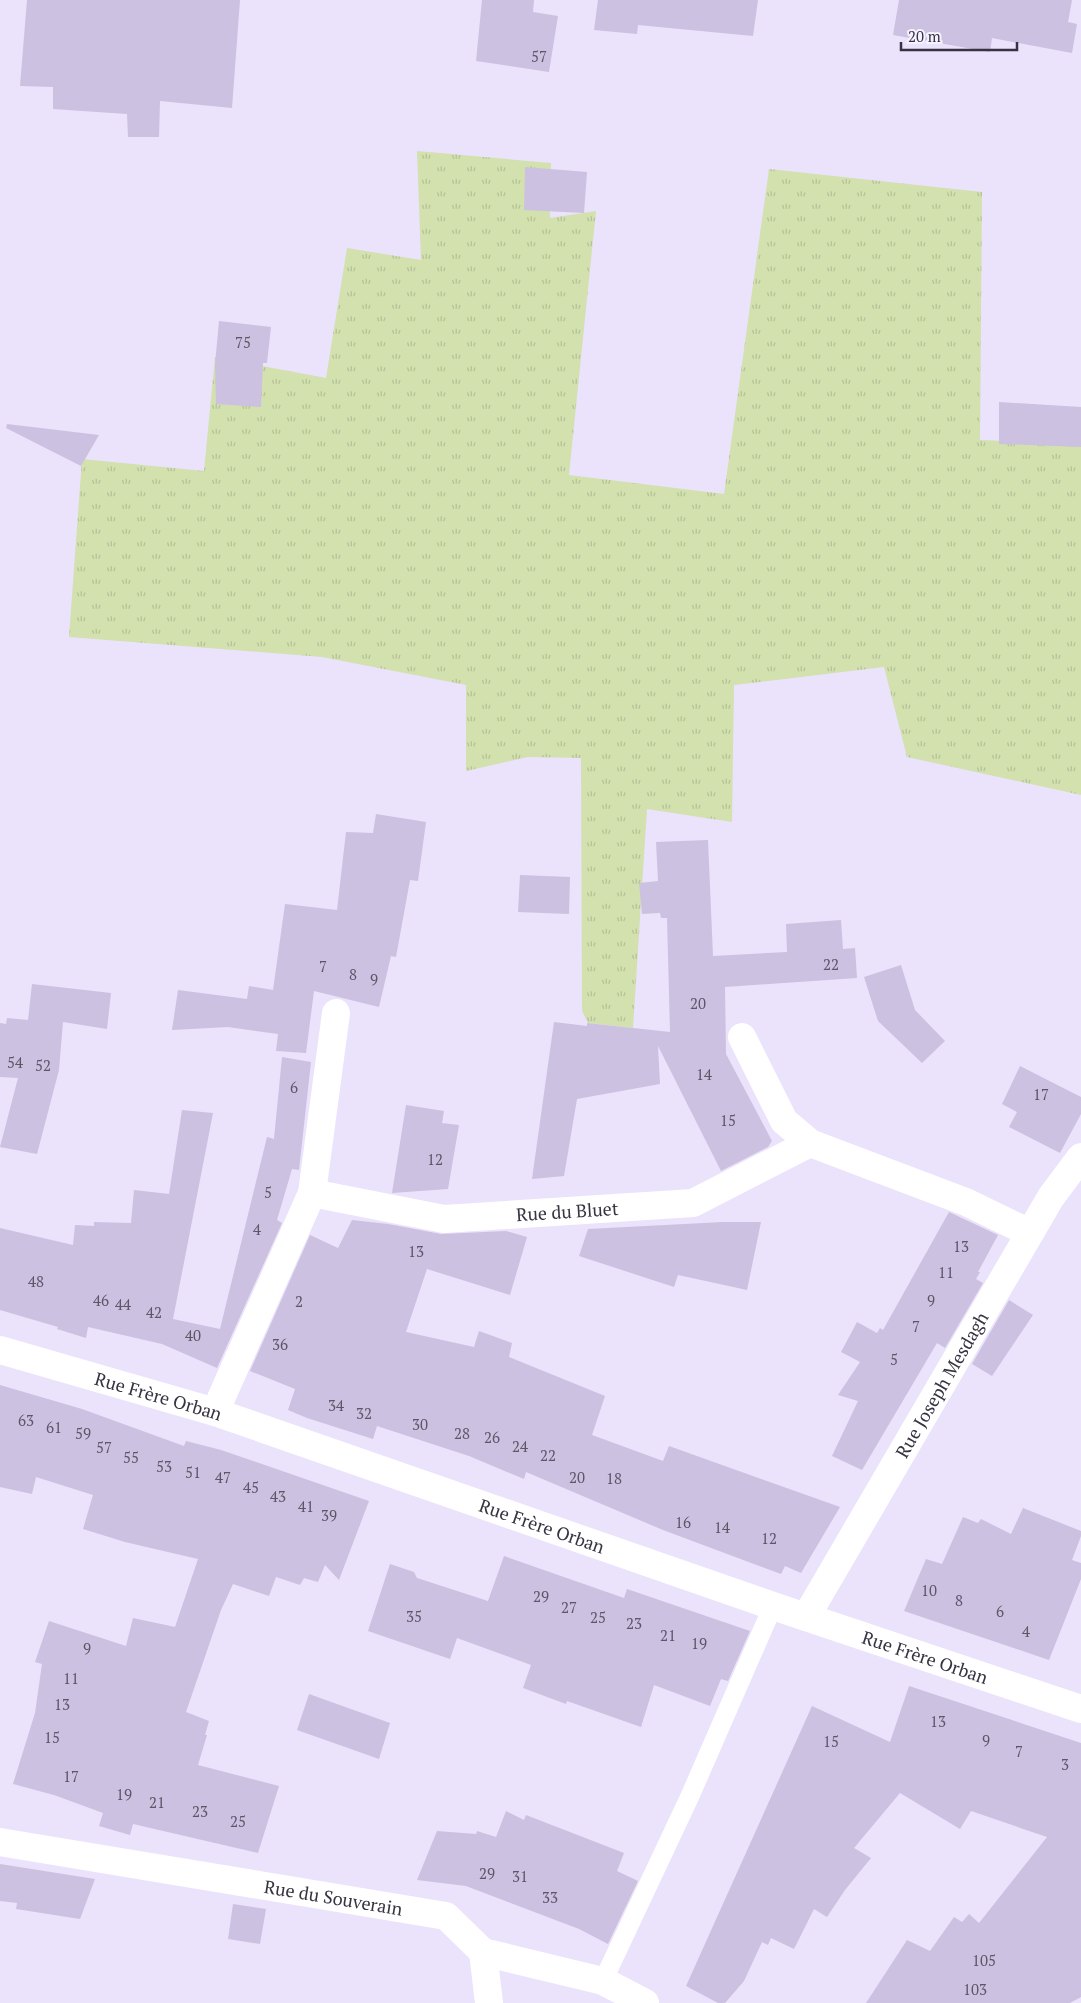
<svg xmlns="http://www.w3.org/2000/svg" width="1081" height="2003" font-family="'PT Serif',serif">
	<defs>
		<pattern id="grass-tufts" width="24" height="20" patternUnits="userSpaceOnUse" patternTransform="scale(1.25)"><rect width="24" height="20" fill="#d2e1ae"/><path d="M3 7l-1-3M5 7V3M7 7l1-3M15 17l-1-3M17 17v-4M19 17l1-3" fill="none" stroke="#b5c297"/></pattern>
	</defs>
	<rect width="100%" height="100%" fill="#ebe2fc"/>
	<path fill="url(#grass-tufts)" d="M 417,151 L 551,163 L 550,218 L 596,211 L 569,475 L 724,494 L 769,169 L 982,192 L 980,440 L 1081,444 L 1081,795 L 907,757 L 884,667 L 734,685 L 732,822 L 647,809 L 633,1028 L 588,1023 L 582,1011 L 581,758 L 528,757 L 466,771 L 466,685 L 322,657 L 69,637 L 82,459 L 204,471 L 215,357 L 326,378 L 347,248 L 421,260 Z"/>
	<path fill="#ccc1e0" d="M 27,0 L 240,0 L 232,108 L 160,101 L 159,137 L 128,137 L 127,114 L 53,109 L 53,87 L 20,86 Z
		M 482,0 L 534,0 L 533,12 L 558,16 L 549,72 L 476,61 Z
		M 598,0 L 758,0 L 753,36 L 638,25 L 637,34 L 594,30 Z
		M 899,0 L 1072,0 L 1068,22 L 1077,24 L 1072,53 L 992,38 L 990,52 L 893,35 Z
		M 525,167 L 587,172 L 584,213 L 524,210 Z
		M 219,321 L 271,327 L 267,363 L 263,363 L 261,407 L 216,404 L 215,364 Z
		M 999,402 L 1081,407 L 1081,447 L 999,444 Z
		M 7,424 L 99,435 L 81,466 L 6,428 Z
		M 376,814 L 426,822 L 418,881 L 410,880 L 396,957 L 391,956 L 379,1007 L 314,991 L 306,1053 L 276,1051 L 278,1034 L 228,1027 L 172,1030 L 178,990 L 247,999 L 249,986 L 273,990 L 285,904 L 337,910 L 346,832 L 373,833 Z
		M 708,840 L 713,956 L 787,952 L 786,924 L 841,920 L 843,949 L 855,948 L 857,978 L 725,987 L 726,1054 L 772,1141 L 768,1147 L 721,1171 L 658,1046 L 660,1084 L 577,1099 L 564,1176 L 532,1179 L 554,1022 L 587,1026 L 587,1023 L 670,1032 L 667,918 L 661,918 L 660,913 L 642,914 L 639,883 L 658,881 L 656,842 Z
		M 520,875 L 570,877 L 569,914 L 518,912 Z
		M 901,965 L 915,1010 L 945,1041 L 922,1063 L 878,1021 L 864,977 Z
		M 32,984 L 111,993 L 107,1029 L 63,1022 L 59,1070 L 37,1154 L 0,1147 L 18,1078 L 0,1077 L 0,1023 L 6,1024 L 7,1018 L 28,1020 Z
		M 282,1057 L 311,1062 L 299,1170 L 292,1169 L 277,1220 L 282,1223 L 217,1368 L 162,1344 L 88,1327 L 86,1338 L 57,1329 L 58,1327 L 0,1310 L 0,1228 L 73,1245 L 75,1225 L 94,1226 L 94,1222 L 131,1223 L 134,1190 L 169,1194 L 182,1110 L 213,1113 L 173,1319 L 220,1329 L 267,1137 L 274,1139 Z
		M 1020,1066 L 1081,1097 L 1081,1114 L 1060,1153 L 1009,1127 L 1017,1112 L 1002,1104 Z
		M 406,1105 L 444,1111 L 442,1123 L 459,1125 L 448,1189 L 392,1193 Z
		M 949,1212 L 998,1235 L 978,1272 L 980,1272 L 976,1279 L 983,1283 L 945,1348 L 937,1343 L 862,1470 L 832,1456 L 858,1401 L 838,1395 L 860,1362 L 841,1352 L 857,1322 L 877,1333 L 880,1328 L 883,1330 Z
		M 352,1220 L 388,1224 L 441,1234 L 506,1231 L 527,1237 L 510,1295 L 427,1269 L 406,1332 L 474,1347 L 479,1331 L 512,1343 L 509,1357 L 605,1396 L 592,1435 L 663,1461 L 669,1446 L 840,1507 L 801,1573 L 785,1566 L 781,1574 L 663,1530 L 526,1472 L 524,1479 L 469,1456 L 377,1426 L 373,1439 L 307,1418 L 288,1410 L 295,1389 L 250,1371 L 310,1235 L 338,1248 Z
		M 723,1222 L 761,1222 L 747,1290 L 678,1275 L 674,1287 L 579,1256 L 588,1229 Z
		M 1009,1300 L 1033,1315 L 992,1376 L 972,1364 Z
		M 0,1385 L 82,1409 L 184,1446 L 186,1441 L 221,1450 L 369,1501 L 339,1580 L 325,1565 L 318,1582 L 304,1578 L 300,1585 L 276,1577 L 269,1596 L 233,1584 L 221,1610 L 186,1712 L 209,1721 L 205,1735 L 207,1735 L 198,1765 L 279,1786 L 258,1853 L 133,1824 L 130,1835 L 99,1826 L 103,1813 L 54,1795 L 13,1784 L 35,1713 L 42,1664 L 35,1662 L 49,1621 L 126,1646 L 133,1618 L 175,1627 L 198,1559 L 125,1542 L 83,1529 L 93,1495 L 36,1477 L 32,1494 L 0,1487 Z
		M 1023,1508 L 1081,1531 L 1081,1536 L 1072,1560 L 1081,1563 L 1081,1579 L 1049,1660 L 904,1611 L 926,1559 L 942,1564 L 963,1517 L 978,1523 L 981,1519 L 1011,1534 Z
		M 504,1556 L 624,1598 L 627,1589 L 750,1631 L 728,1681 L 721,1679 L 710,1706 L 654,1685 L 641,1727 L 567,1701 L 566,1704 L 523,1688 L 531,1665 L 457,1638 L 450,1659 L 368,1631 L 390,1564 L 414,1572 L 417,1578 L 488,1601 Z
		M 909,1686 L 1081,1743 L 1081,1997 L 1070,2003 L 866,2003 L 907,1940 L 930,1951 L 954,1917 L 962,1922 L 969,1914 L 979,1923 L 1047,1837 L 971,1811 L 960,1829 L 900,1793 L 854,1848 L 871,1858 L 845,1890 L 827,1917 L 814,1909 L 794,1949 L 771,1938 L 768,1945 L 762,1942 L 744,1981 L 725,2003 L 718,2003 L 686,1986 L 812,1706 L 890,1742 Z
		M 309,1694 L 390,1723 L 379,1759 L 297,1730 Z
		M 506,1811 L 524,1820 L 526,1815 L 624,1853 L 617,1871 L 638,1881 L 608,1944 L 579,1929 L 466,1886 L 417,1880 L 437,1831 L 476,1834 L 477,1831 L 496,1837 Z
		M 0,1864 L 95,1879 L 80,1919 L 16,1909 L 17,1903 L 0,1901 Z
		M 233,1904 L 266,1909 L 260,1944 L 228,1939 Z"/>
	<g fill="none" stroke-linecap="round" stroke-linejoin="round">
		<path stroke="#fff" stroke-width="19" d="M 603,1981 L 690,1796 L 773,1606"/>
		<g stroke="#fff" stroke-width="28">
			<path d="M 742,1037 L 784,1121 L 810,1143 L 966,1202 L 1030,1233"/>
			<path id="s1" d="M 312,1193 L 444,1219 L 693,1203 L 810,1143"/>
			<path id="s2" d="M 0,1350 L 215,1412 L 773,1606 L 1081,1709"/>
			<path d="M 215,1412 L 312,1193 L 336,1013"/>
			<path id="s3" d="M 806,1617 L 1051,1197 L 1081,1157"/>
			<path id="s4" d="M 0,1842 L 446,1916 L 483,1952 L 603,1981 L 645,2003"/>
			<path d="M 483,1952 L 489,2003"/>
		</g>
	</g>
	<g text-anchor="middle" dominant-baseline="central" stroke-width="4.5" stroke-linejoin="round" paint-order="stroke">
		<g font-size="15" fill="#5c5668">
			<text x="539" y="56">57</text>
			<text x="243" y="342">75</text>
			<text x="831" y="964">22</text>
			<text x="323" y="966">7</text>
			<text x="353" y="974">8</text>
			<text x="374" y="979">9</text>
			<text x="698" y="1003">20</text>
			<text x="15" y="1062">54</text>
			<text x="43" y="1065">52</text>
			<text x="704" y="1074">14</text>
			<text x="294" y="1087">6</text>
			<text x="1041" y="1094">17</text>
			<text x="728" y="1120">15</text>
			<text x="435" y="1159">12</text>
			<text x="268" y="1192">5</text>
			<text x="257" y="1229">4</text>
			<text x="961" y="1246">13</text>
			<text x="416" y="1251">13</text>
			<text x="946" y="1272">11</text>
			<text x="36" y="1281">48</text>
			<text x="101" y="1300">46</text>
			<text x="931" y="1300">9</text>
			<text x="299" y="1301">2</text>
			<text x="123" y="1304">44</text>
			<text x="154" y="1312">42</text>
			<text x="916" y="1326">7</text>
			<text x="193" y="1335">40</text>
			<text x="280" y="1344">36</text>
			<text x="894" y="1359">5</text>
			<text x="336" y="1405">34</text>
			<text x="364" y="1413">32</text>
			<text x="26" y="1420">63</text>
			<text x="420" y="1424">30</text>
			<text x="54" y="1427">61</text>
			<text x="83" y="1433">59</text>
			<text x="462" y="1433">28</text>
			<text x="492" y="1437">26</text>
			<text x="520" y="1446">24</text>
			<text x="104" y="1447">57</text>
			<text x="548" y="1455">22</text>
			<text x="131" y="1457">55</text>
			<text x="164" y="1466">53</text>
			<text x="193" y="1472">51</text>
			<text x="223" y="1477">47</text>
			<text x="577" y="1477">20</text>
			<text x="614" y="1478">18</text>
			<text x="251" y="1487">45</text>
			<text x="278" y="1496">43</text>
			<text x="306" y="1506">41</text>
			<text x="329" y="1515">39</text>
			<text x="683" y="1522">16</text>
			<text x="722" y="1527">14</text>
			<text x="769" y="1538">12</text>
			<text x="929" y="1590">10</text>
			<text x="541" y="1596">29</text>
			<text x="959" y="1600">8</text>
			<text x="569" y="1607">27</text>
			<text x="1000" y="1611">6</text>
			<text x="414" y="1616">35</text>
			<text x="598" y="1617">25</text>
			<text x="634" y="1623">23</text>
			<text x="1026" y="1631">4</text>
			<text x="668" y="1635">21</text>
			<text x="699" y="1643">19</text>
			<text x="87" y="1648">9</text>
			<text x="71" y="1678">11</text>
			<text x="62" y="1704">13</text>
			<text x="938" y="1721">13</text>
			<text x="52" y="1737">15</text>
			<text x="986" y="1740">9</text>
			<text x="831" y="1741">15</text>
			<text x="1019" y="1751">7</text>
			<text x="1065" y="1764">3</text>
			<text x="71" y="1776">17</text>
			<text x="124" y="1794">19</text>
			<text x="157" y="1802">21</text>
			<text x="200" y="1811">23</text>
			<text x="238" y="1821">25</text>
			<text x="487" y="1873">29</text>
			<text x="520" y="1876">31</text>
			<text x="550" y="1897">33</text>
			<text x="984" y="1960">105</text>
			<text x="975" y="1989">103</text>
		</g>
		<g font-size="18" fill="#373340" stroke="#f6f2ff">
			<text stroke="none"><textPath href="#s1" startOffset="258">Rue du Bluet</textPath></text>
			<text stroke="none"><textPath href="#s3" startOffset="269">Rue Joseph Mesdagh</textPath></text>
			<text stroke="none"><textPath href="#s2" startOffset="165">Rue Frère Orban</textPath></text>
			<text stroke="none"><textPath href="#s2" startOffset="570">Rue Frère Orban</textPath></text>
			<text stroke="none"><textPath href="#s2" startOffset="975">Rue Frère Orban</textPath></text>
			<text stroke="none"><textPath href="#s4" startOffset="338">Rue du Souverain</textPath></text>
		</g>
	</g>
	<path d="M901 42v8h116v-8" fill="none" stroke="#373340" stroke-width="2.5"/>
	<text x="908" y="42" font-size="15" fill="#373340" stroke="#f6f2ff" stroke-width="4" paint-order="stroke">20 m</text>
</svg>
